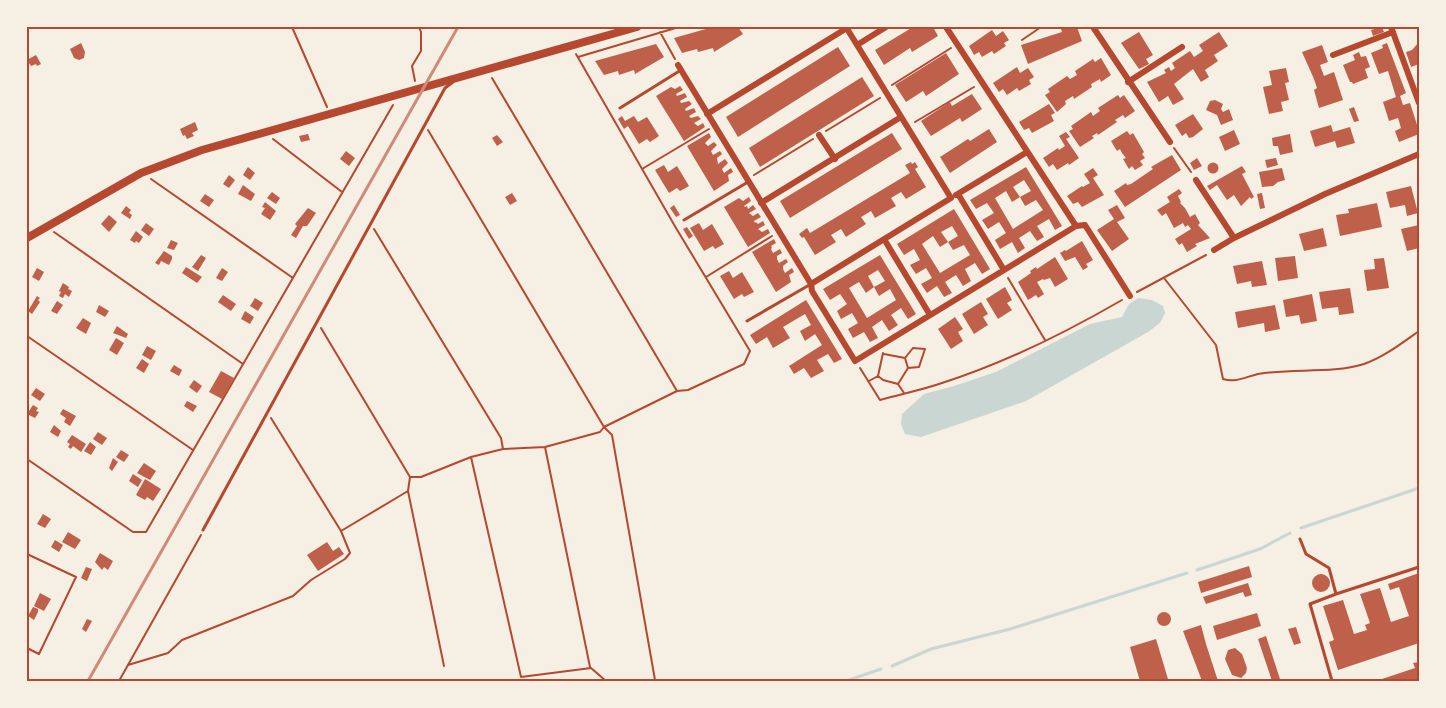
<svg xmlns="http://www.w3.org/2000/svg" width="1446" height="708" font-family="'Archivo Narrow',sans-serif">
	<rect width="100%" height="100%" fill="#f6efe4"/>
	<path fill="#c9d6d2" d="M 1138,298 L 1152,300 L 1163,306 L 1165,313 L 1160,323 L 1148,332 L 1026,401 L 921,437 L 905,434 L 901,424 L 902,414 L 924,394 L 954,386 L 996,372 L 1090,324 L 1122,317 L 1129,304 Z"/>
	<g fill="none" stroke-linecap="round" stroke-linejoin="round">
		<path stroke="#c9d6d2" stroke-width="3" d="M 1301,528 L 1419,488
			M 1197,570 L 1260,549 L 1290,533
			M 892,666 L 931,649 L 1010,629 L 1187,573
			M 846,681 L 881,669"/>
	</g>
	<path fill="#bf614a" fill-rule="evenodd" d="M 713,27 L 738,27 L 743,34 L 714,52 L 713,48 L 698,52 L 697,49 L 682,53 L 674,38 Z
		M 913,27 L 933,27 L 938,36 L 912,52 L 910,48 L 884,65 L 875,50 Z
		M 1066,27 L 1077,27 L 1082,41 L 1028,64 L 1021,45 L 1062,32 L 1061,29 Z
		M 1382,27 L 1384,32 L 1373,36 L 1371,30 Z
		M 992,30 L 996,36 L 1003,31 L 1009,40 L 1004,43 L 1006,46 L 994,54 L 992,51 L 982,57 L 979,52 L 974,55 L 969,46 Z
		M 1139,32 L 1153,55 L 1146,59 L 1149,64 L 1139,69 L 1121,43 Z
		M 1219,32 L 1228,46 L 1214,55 L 1218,61 L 1205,70 L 1209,77 L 1201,82 L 1193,69 L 1174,84 L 1184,99 L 1173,105 L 1168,96 L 1159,102 L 1147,82 L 1166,73 L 1164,70 L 1169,67 L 1171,71 L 1175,68 L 1172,63 L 1190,51 L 1194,57 L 1203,51 L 1199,45 Z
		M 1419,42 L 1419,64 L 1411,67 L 1406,52 L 1412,50 Z
		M 81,43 L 85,52 L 84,58 L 79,60 L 74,58 L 70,49 Z
		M 1387,43 L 1406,93 L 1400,96 L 1403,105 L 1410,103 L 1419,131 L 1419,134 L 1399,142 L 1395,131 L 1401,128 L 1398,118 L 1389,121 L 1383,102 L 1396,97 L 1388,71 L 1379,74 L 1371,53 L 1383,48 L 1382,45 Z
		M 656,44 L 664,57 L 635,74 L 634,70 L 619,75 L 618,71 L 604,75 L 595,61 Z
		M 1322,45 L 1328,62 L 1320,65 L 1324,76 L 1334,72 L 1343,100 L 1319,108 L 1314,90 L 1317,88 L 1314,79 L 1302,52 Z
		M 838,47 L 850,66 L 738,137 L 726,117 Z
		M 1359,52 L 1361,57 L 1366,56 L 1370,67 L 1365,69 L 1368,78 L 1353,84 L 1352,82 L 1350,82 L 1343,65 L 1355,60 L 1353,55 Z
		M 946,53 L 959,74 L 926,96 L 923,91 L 906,102 L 895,85 Z
		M 36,55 L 41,64 L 37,66 L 36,64 L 31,66 L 27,60 Z
		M 1101,58 L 1111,75 L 1101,82 L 1100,79 L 1091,84 L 1092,87 L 1074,99 L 1073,96 L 1065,101 L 1066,104 L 1057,112 L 1045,95 L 1050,92 L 1048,89 L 1067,76 L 1070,79 L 1077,75 L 1075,71 L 1093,59 L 1095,62 Z
		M 1017,67 L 1020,73 L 1028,68 L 1034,77 L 1029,80 L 1031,84 L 1019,91 L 1017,88 L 1007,95 L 1003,89 L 999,92 L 993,83 Z
		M 1286,68 L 1289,82 L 1285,83 L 1289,100 L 1281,102 L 1283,111 L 1269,114 L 1263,87 L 1272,85 L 1269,71 Z
		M 862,77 L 874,96 L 760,167 L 749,148 Z
		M 680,86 L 683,90 L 676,94 L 677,96 L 685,93 L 687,97 L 680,101 L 681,103 L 689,101 L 692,104 L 685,109 L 686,111 L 694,108 L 696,112 L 689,116 L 691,118 L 698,116 L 701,119 L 694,123 L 698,126 L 703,123 L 705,127 L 684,141 L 656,96 L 671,87 L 675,89 Z
		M 972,94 L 982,109 L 962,122 L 960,118 L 931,136 L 921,121 L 950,102 L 952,106 Z
		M 1118,95 L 1120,98 L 1124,95 L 1135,111 L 1125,118 L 1123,115 L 1115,120 L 1117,122 L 1098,135 L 1097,133 L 1092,136 L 1094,138 L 1080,147 L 1069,131 L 1073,129 L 1071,126 L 1091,112 L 1093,116 L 1100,111 L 1098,108 Z
		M 1215,100 L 1223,104 L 1221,109 L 1223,112 L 1229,109 L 1233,120 L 1221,125 L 1217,115 L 1206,110 L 1210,101 Z
		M 1049,104 L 1055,113 L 1051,115 L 1054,121 L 1032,133 L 1029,128 L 1024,130 L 1019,122 Z
		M 1354,107 L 1359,121 L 1354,122 L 1349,109 Z
		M 1193,114 L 1203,129 L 1193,137 L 1189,138 L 1186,133 L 1182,136 L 1175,125 Z
		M 622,116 L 625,121 L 634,116 L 638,122 L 647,117 L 659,136 L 650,142 L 647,139 L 639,144 L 628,126 L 624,129 L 618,119 Z
		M 195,122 L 198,130 L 192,133 L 194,136 L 187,139 L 185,135 L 183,136 L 180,129 Z
		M 1331,125 L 1333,132 L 1350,127 L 1355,143 L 1337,148 L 1335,141 L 1315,147 L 1310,131 Z
		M 989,129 L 997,142 L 950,173 L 940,157 L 968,139 L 970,141 Z
		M 1234,130 L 1240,144 L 1225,151 L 1219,137 Z
		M 1127,131 L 1130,135 L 1133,133 L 1144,152 L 1142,154 L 1145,158 L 1140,161 L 1143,165 L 1135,170 L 1132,166 L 1129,169 L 1123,159 L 1126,158 L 1122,153 L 1120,149 L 1117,151 L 1111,141 Z
		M 1066,132 L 1070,137 L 1066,139 L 1079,158 L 1069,165 L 1068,163 L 1057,170 L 1053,164 L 1049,167 L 1043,158 L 1058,148 L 1059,150 L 1065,146 L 1059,136 Z
		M 709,133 L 711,137 L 705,143 L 708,146 L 714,142 L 717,145 L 711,151 L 713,155 L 720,151 L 722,154 L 717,158 L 718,164 L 725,159 L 728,163 L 722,169 L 724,173 L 731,168 L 733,172 L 728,175 L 729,181 L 714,191 L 687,146 Z
		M 892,133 L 902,149 L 790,218 L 780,201 Z
		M 308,134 L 310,140 L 301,142 L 299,136 Z
		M 1290,134 L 1293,152 L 1280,155 L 1278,146 L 1273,146 L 1272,138 Z
		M 497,135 L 503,142 L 497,146 L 492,138 Z
		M 346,151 L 355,158 L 349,166 L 340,159 Z
		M 1172,155 L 1181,170 L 1125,207 L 1114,191 L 1126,183 L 1127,185 L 1131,184 L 1150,171 L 1153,169 L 1151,167 Z
		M 1197,158 L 1202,166 L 1194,170 L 1190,163 Z
		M 1276,158 L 1278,165 L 1267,168 L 1265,160 Z
		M 911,162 L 912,164 L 915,162 L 918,167 L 915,169 L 926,187 L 906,199 L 901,192 L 891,198 L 896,206 L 875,218 L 871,211 L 861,217 L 866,224 L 846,237 L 841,229 L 831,235 L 836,242 L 815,255 L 804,237 L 802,238 L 799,234 L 807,228 L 810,233 L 910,173 L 905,165 Z
		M1207.5 168a5.5 5.5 0 1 1 11 0a5.5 5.5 0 1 1-11 0Z
		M 664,165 L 668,172 L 677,166 L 689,186 L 680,191 L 677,188 L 669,193 L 655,170 Z
		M 1242,166 L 1246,172 L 1242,174 L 1254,197 L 1251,199 L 1250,197 L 1241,206 L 1234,195 L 1227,200 L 1217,185 L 1210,190 L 1207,186 Z
		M 248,167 L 255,173 L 250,180 L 243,175 Z
		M 1026,167 L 1062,226 L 1055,230 L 1049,219 L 1037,226 L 1044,237 L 1037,241 L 1030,231 L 1019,238 L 1025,248 L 1018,253 L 1012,242 L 1000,249 L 995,240 L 1006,233 L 999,222 L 988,229 L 982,220 L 994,213 L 987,203 L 976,209 L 970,200 ZM 1024,180 L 1031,191 L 1020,197 L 1025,206 L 1036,200 L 1043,210 L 1013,229 L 995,198 L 1006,191 L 1012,202 L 1020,197 L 1013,187 Z
		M 1093,168 L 1098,175 L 1093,178 L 1104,195 L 1082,207 L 1078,202 L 1073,204 L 1067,196 L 1082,186 L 1083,187 L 1090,183 L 1084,174 Z
		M 1282,168 L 1285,180 L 1278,182 L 1273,186 L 1262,187 L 1259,172 Z
		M 229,175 L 235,180 L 229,188 L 223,184 Z
		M 243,185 L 255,194 L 251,201 L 238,194 Z
		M 1411,186 L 1418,213 L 1407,216 L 1405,205 L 1390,208 L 1386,192 Z
		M 1179,189 L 1182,193 L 1178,196 L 1181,202 L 1180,203 L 1185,208 L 1190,217 L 1195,214 L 1200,223 L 1198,225 L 1210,238 L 1195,244 L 1197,246 L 1187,252 L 1182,243 L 1179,245 L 1175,239 L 1191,229 L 1188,225 L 1185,227 L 1183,223 L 1174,228 L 1166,213 L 1162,216 L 1157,210 L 1170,202 L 1167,197 Z
		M 272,192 L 280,198 L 276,204 L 267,198 Z
		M 512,193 L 517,201 L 510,205 L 505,197 Z
		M 1262,193 L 1265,208 L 1260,209 L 1257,194 Z
		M 205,194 L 214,200 L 209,207 L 200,201 Z
		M 749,197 L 751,201 L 744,206 L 745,207 L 747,206 L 748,209 L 753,205 L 756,209 L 749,213 L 753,216 L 758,213 L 761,217 L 754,221 L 755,223 L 756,222 L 758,224 L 763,221 L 765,225 L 758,229 L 762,232 L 768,229 L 770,233 L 748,247 L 724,207 L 739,198 L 743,201 Z
		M 265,202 L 276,211 L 270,220 L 261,214 L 265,208 L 262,207 Z
		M 1377,203 L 1382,227 L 1340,236 L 1336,215 L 1349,213 L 1348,209 Z
		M 674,205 L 680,215 L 676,217 L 670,208 Z
		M 1117,205 L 1125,218 L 1117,222 L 1129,239 L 1112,251 L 1097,230 L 1114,219 L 1108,210 Z
		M 126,206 L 131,210 L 129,213 L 132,215 L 130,219 L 121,213 Z
		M 308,208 L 316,213 L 307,226 L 303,226 L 296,238 L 291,235 L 297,226 L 295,224 Z
		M 954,209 L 990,269 L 982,274 L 975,263 L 965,269 L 971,281 L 963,286 L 956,275 L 945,282 L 952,293 L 944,297 L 937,286 L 927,293 L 921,284 L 932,278 L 926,268 L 916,274 L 910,265 L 920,260 L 914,249 L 904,255 L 897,244 ZM 952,226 L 958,236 L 948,242 L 941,232 ZM 933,236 L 940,247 L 948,242 L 953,250 L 964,245 L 970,255 L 940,273 L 922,244 Z
		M 109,215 L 117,222 L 109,232 L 101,224 Z
		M 146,223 L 154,229 L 149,236 L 141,230 Z
		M 699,223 L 703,230 L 712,224 L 724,244 L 715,249 L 713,246 L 704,251 L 690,228 Z
		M 1419,225 L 1419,248 L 1407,251 L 1401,229 Z
		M 687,227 L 693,236 L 689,239 L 683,229 Z
		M 1323,228 L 1327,246 L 1304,251 L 1299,234 Z
		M 136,231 L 143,237 L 139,243 L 136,241 L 135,243 L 130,240 Z
		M 774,239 L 776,243 L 771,246 L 772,248 L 771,249 L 773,253 L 780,249 L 782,253 L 777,256 L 777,259 L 779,263 L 786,259 L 788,262 L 783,266 L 783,269 L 785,273 L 792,268 L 794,272 L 789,275 L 791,282 L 776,292 L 752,252 Z
		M 171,240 L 178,243 L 174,250 L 167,248 Z
		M 1082,241 L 1093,260 L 1086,264 L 1088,267 L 1083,270 L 1075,257 L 1065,261 L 1060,253 L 1065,250 L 1066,251 Z
		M 164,251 L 172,256 L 172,259 L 169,265 L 161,261 L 159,265 L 155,263 Z
		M 201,255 L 206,258 L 198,271 L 192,267 Z
		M 880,255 L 916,314 L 908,319 L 901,308 L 891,315 L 898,325 L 889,331 L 882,320 L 872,327 L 878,338 L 870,342 L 864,332 L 853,338 L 848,329 L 858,323 L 852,313 L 841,319 L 837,311 L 847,304 L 840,294 L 830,300 L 823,289 ZM 878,270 L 885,281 L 874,287 L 879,296 L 890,289 L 896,300 L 867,318 L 849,288 L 859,282 L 866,293 L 874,287 L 868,276 Z
		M 1295,256 L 1298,278 L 1278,281 L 1275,258 Z
		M 1055,257 L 1068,279 L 1055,287 L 1050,278 L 1044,280 L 1043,279 L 1037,282 L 1044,294 L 1038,298 L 1036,295 L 1028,300 L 1018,282 L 1031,273 L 1030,271 L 1036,267 L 1037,269 Z
		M 1384,258 L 1389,288 L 1367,291 L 1364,270 L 1375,269 L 1374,259 Z
		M 1262,261 L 1267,285 L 1252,287 L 1251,281 L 1237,284 L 1233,266 Z
		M 186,267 L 202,277 L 197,283 L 182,273 Z
		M 37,268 L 44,272 L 39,281 L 32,277 Z
		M 222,268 L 228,272 L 222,281 L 216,278 Z
		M 729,271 L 733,278 L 742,272 L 754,292 L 744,297 L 742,294 L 734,299 L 720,276 Z
		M 63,283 L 69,287 L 68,289 L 72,291 L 69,297 L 65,294 L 63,298 L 59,296 L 61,292 L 59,291 Z
		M 1005,287 L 1012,300 L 1007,303 L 1012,310 L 998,319 L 986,299 Z
		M 1350,288 L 1354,313 L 1339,315 L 1338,307 L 1322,309 L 1319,292 Z
		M 1312,294 L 1317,321 L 1301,324 L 1299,315 L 1286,317 L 1283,300 Z
		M 223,295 L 236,304 L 231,311 L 218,302 Z
		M 37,296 L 40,298 L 38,300 L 40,302 L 32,314 L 28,311 Z
		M 255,298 L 263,303 L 258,311 L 250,306 Z
		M 806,300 L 842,359 L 834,363 L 828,354 L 817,360 L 824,371 L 811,378 L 804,368 L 794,374 L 789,366 L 822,345 L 815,334 L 805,341 L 800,331 L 811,325 L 805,314 L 783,327 L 790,338 L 773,348 L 767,337 L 756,344 L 750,335 Z
		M 57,301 L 63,305 L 57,314 L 51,311 Z
		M 981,302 L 988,314 L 983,317 L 988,325 L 974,334 L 962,314 Z
		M 99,305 L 109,311 L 105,317 L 96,312 Z
		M 1275,305 L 1280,329 L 1265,332 L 1264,323 L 1238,328 L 1235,312 Z
		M 245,311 L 254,317 L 250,324 L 241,319 Z
		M 955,317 L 963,329 L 958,332 L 963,341 L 951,349 L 938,329 Z
		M 83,318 L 91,323 L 86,334 L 76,328 Z
		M 117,326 L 128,334 L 126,338 L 113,333 Z
		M 116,338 L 124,343 L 117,355 L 109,350 Z
		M 147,346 L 156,351 L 151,360 L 142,355 Z
		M 142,359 L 149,364 L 144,373 L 136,368 Z
		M 174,365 L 182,370 L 179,376 L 170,371 Z
		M 221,371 L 234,378 L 222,399 L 209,392 Z
		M 194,380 L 202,386 L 197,393 L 189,387 Z
		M 36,388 L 45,394 L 40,401 L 31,395 Z
		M 187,401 L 197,406 L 193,412 L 184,406 Z
		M 33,405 L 38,408 L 36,411 L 39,412 L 35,418 L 27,414 Z
		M 63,409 L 76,416 L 70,426 L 64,422 L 66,418 L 60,414 Z
		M 54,425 L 61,431 L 58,437 L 50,432 Z
		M 98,432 L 107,438 L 102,445 L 93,439 Z
		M 72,435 L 86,444 L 81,452 L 73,446 L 71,449 L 68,447 L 70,444 L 67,442 Z
		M 90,442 L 96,447 L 91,455 L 84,451 Z
		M 121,450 L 129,455 L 124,462 L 116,457 Z
		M 113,458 L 118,462 L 112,471 L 109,468 Z
		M 144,463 L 156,471 L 150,480 L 137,473 Z
		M 133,474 L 142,480 L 138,487 L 129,481 Z
		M 145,479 L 161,489 L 153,501 L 147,497 L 145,500 L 136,495 Z
		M 43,514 L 51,519 L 45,528 L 37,524 Z
		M 68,532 L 81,540 L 75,549 L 62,542 Z
		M 55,540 L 63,545 L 59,552 L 51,547 Z
		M 327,542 L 333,551 L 339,547 L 344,554 L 318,571 L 307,555 Z
		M 100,553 L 113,561 L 108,570 L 104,567 L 102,570 L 95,562 Z
		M 1249,566 L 1252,577 L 1201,593 L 1198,582 Z
		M 86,567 L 92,569 L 87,581 L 81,578 Z
		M 1419,573 L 1419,643 L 1338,670 L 1329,642 L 1334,640 L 1323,606 L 1343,600 L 1354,634 L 1367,630 L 1365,625 L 1370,623 L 1360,594 L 1380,588 L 1391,622 L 1409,616 L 1399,587 L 1390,590 L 1388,584 Z
		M1312 583a9 9 0 1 1 18 0a9 9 0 1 1-18 0Z
		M 1248,583 L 1252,595 L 1245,597 L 1243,592 L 1206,604 L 1203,597 Z
		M 40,593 L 51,599 L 44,611 L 34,606 Z
		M 33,607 L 38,609 L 38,612 L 34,620 L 28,616 Z
		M1157 619a7 7 0 1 1 14 0a7 7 0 1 1-14 0Z
		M 1257,613 L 1261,626 L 1217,640 L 1213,626 Z
		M 87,619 L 92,621 L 86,632 L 82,629 Z
		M 1201,625 L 1206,644 L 1218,681 L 1202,681 L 1183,631 Z
		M 1296,627 L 1301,643 L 1294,645 L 1288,629 Z
		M 1266,636 L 1280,679 L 1274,681 L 1272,681 L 1258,639 Z
		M 1156,639 L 1168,679 L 1167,681 L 1140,681 L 1130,647 Z
		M 1235,648 L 1242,654 L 1247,668 L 1246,673 L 1241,678 L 1232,675 L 1225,659 L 1228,650 Z
		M 1419,662 L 1419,678 L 1414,681 L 1376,681 L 1415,668 L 1413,663 Z"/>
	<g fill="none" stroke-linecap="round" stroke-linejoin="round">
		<path stroke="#b5482f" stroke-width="2" d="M 292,27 L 327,107
			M 660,32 L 675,59
			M 1022,40 L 1041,27
			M 578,57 L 679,27
			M 492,78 L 677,391 L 688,390 L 744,364 L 750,351 L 676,228 L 576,54
			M 415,81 L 412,66 L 421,51 L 421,32 L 419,27
			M 892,85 L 951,48
			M 915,122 L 974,87
			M 428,130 L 604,427 L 677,391
			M 826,131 L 880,98
			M 273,139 L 342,192
			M 1174,148 L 1191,172
			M 642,169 L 709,129
			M 754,175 L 813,139
			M 151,179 L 293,278
			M 374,229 L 501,438 L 503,449 L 545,447 L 600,432 L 604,427 L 612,435 L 655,680 L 649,681
			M 54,232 L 243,364
			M 706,277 L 772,236
			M 1008,278 L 1045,340
			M 1164,278 L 1216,345 L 1223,379 C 1236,383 1245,377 1258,374 C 1292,368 1332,374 1364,364 C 1384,357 1402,343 1419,331
			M 1137,292 L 1206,255
			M 321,328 L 410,477
			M 27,336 L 193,450
			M 883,353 L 878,376 L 883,380 L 898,384 L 904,393
			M 884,354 L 905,358 L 908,368 L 898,384
			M 905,358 L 913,348 L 925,349 L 919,367 L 908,368
			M 860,368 L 880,400 C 901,394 922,390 942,383 C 1005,363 1065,333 1122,300
			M 869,381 L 878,376
			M 271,418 L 341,531 L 408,491 L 410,477 L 421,477 L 471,457 L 521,677 L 591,668 L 606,681
			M 545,447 L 590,667
			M 471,457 L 503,449
			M 27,459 L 133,532 L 146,532 L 393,105
			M 408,491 L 444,666
			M 27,554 L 76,577 L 39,654 L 27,648
			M 128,665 L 168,653 L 182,640 L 293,596 L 311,580 L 345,559 L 350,553 L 341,531
			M 119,681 L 201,535"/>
		<path stroke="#b5482f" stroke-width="3" d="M 620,108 L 681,70
			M 684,220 L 748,182
			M 747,321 L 811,284
			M 203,530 L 445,88 L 453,82
			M 1300,539 L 1306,554 L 1329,568 L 1336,594 L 1310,604 L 1332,681
			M 1336,594 L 1419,567"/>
		<path stroke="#b5482f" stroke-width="6" d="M 946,27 L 1076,226 L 1085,225 L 1130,296
			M 1093,27 L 1170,142
			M 1391,27 L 1419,103
			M 857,45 L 886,27
			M 1333,55 L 1393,32
			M 678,65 L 811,284 L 951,198 L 846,27
			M 1128,82 L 1182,47
			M 707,114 L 847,28
			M 819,135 L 835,159
			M 1196,180 L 1234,238 L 1325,194 L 1419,154
			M 958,194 L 1004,270
			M 956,195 L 1027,152
			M 761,203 L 901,117
			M 884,239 L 930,315
			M 1214,250 L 1234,238
			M 811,284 L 812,291 L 855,361 L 1076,226"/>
		<path stroke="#b5482f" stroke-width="8" d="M 27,238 L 141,173 L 202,150 L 637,27"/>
		<path stroke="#cf8b77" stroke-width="3" d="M 88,681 L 458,27"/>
	</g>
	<rect width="1446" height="708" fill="none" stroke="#f6efe4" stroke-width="57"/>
	<rect x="28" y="28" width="1390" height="652" fill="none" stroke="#b5482f" stroke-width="2"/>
</svg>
